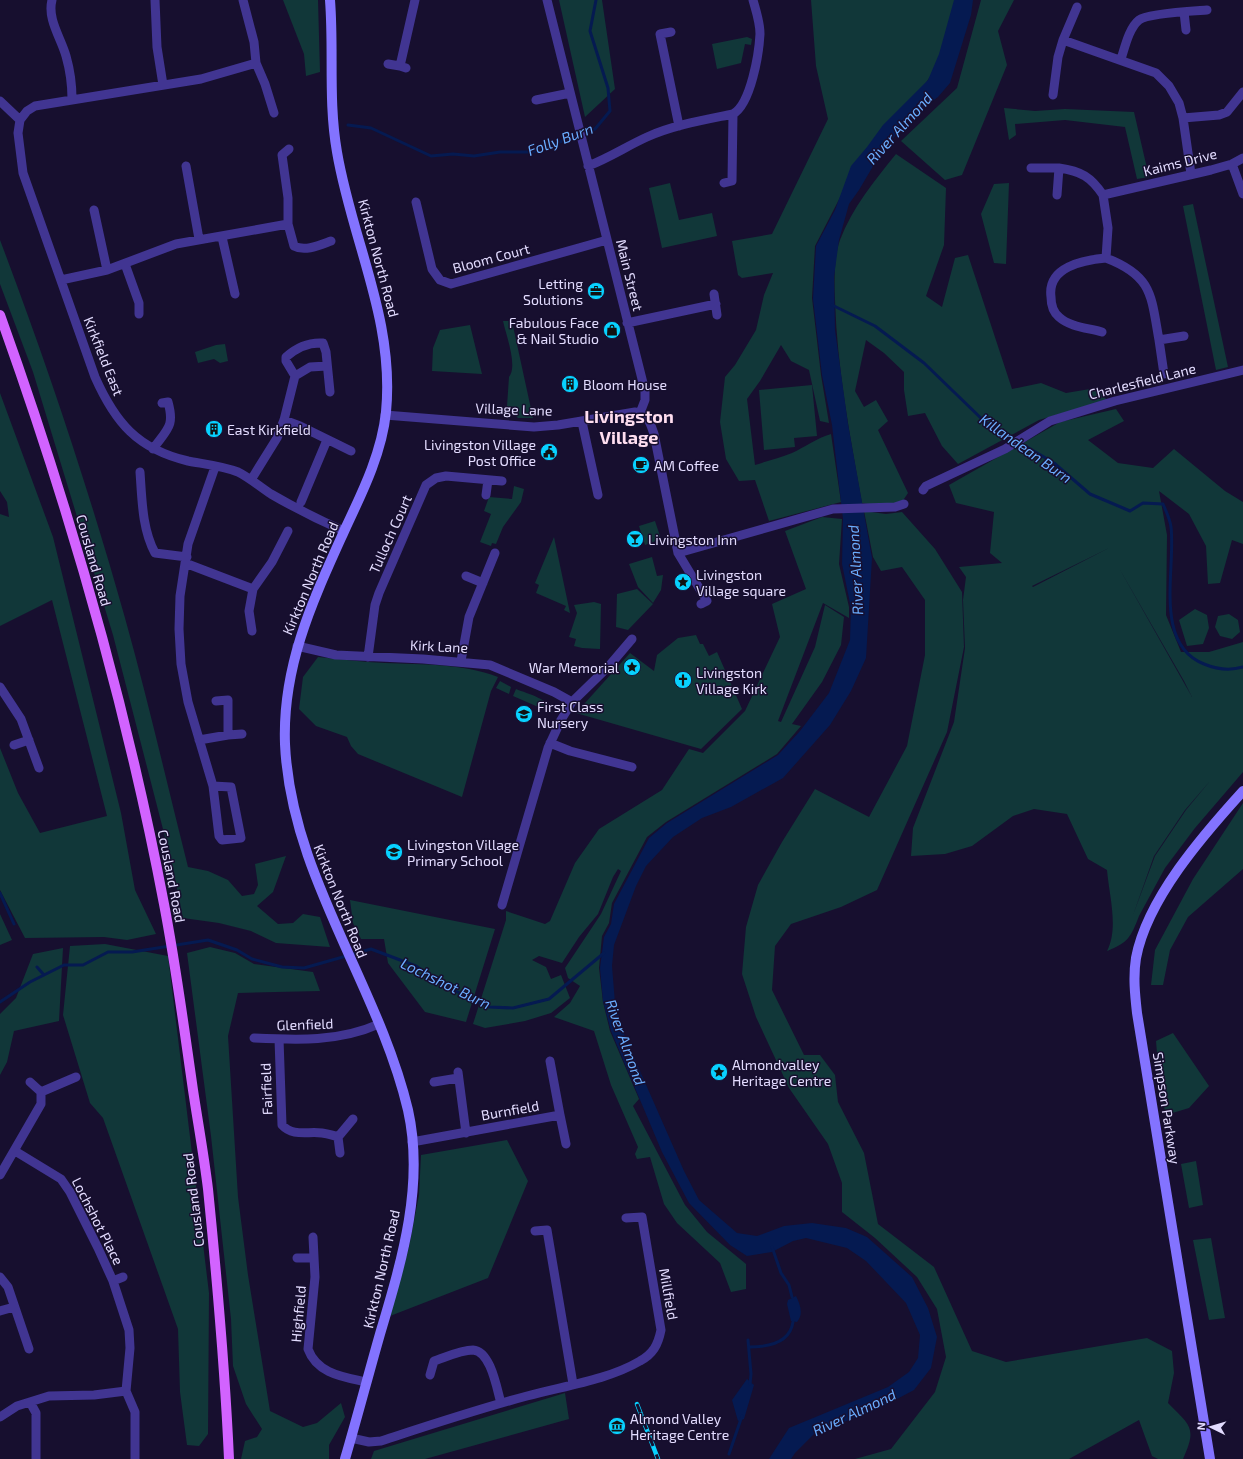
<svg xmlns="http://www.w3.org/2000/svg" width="1243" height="1459" font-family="'Exo 2',sans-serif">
	<rect width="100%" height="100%" fill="#170f2f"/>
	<path fill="#113739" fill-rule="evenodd" d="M 283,0 L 318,0 L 320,72 L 306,76 L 304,54 Z
		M 559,0 L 602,0 L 615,89 L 585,117 Z
		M 811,0 L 957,0 L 944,56 L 892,133 L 848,182 L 815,246 L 812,298 L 821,375 L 829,423 L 820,421 L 809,370 L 791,361 L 781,345 L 760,381 L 747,399 L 755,465 C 767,461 780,458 792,453 C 805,447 817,438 831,434 L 841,502 L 769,521 L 755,480 L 739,481 L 726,459 L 720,422 L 725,377 L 735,365 L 756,330 L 764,295 L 773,273 L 742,278 L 738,275 L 732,241 L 772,234 L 828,119 L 816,66 Z
		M 981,0 L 1014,0 L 998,31 L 1007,65 L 962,175 L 945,180 L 901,141 L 957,88 Z
		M 747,37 L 752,39 L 751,45 L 745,44 L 741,63 L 717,69 L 712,44 Z
		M 1004,108 L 1035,111 L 1065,109 L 1134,112 L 1149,177 L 1137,179 L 1125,127 L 1065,120 L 1015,124 L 1016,135 L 1009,140 Z
		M 896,154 L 946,188 L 944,245 L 926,296 L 942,307 L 955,258 L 968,255 L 1012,389 L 1041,383 L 1066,393 L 1096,388 L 1107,400 L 1039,420 L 958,464 L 942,446 L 925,413 L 908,416 L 904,390 L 904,372 L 884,353 L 866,340 L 855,391 L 864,407 L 876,400 L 888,421 L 878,430 L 908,493 L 902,502 L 882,506 L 862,503 C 850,436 837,368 835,300 C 834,282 834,256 840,240 C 852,208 875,180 896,154 Z
		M 670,183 L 679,220 L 712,213 L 717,236 L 662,248 L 649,188 Z
		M 1009,183 L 1006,264 L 994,263 L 981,214 L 994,184 Z
		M 1193,204 L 1228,367 L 1216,370 L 1183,206 Z
		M 0,240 C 47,364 89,490 125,618 C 148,700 167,784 188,867 L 208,871 L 228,880 L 242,896 L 254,894 L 258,885 L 255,864 L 286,856 L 273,892 L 257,906 L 278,924 L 293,923 L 303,914 L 320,917 L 330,947 L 276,943 L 251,931 L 219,923 L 183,918 L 173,868 L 113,635 L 33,372 L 0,284 Z
		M 503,321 L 511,321 L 513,326 L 533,418 L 518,418 L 507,406 L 509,377 C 518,366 506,335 503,321 Z
		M 470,325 L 482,374 L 432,371 L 433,348 L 440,330 Z
		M 225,344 L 228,361 L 220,363 L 214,359 L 198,363 L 195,352 L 216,345 Z
		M 812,385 L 817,436 L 794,438 L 795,447 L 764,450 L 759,390 Z
		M 0,393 L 53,537 L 121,813 L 135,890 L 156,934 L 127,940 L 104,937 L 25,938 L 0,890 L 0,748 L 18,793 L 40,833 L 107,816 L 52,600 L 0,626 L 0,514 L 9,517 L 7,502 L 0,491 Z
		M 1116,409 L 1124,421 L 1088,440 L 1118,463 L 1153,468 L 1174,449 L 1225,491 L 1243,502 L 1243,544 L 1232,540 L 1220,583 L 1208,584 L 1206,546 L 1189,514 L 1159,491 L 1167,535 L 1166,615 L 1181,652 L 1209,652 L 1243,642 L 1243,772 L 1195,828 L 1165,868 L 1139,916 L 1136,915 L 1139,916 C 1131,937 1128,943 1107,951 C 1119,928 1109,895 1107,870 L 1088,859 L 1067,814 L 1034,809 L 1013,816 L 972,846 L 945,854 L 911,856 L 913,828 L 954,722 L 965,648 L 963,600 L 966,577 L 959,567 L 1002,563 L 990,553 L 994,512 L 956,503 L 949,485 L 1060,422 ZM 1109,548 L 1033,587 L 1032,586 ZM 1119,568 L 1184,681 L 1192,697 ZM 1210,781 L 1186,810 L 1155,856 L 1133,915 L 1154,856 L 1185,810 Z
		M 514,486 L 524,489 L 521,502 L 503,527 L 496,544 L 492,543 L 491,546 L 480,542 L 491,514 L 484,511 L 489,497 L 512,499 Z
		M 864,511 L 886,514 L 902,512 L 935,549 L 962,592 L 964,647 L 947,732 L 877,890 L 841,907 L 791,924 L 775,946 L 772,990 L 804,1055 L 820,1055 L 835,1075 L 838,1102 L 864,1153 L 878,1224 L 934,1267 L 972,1351 L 1006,1362 L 1147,1338 L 1172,1351 L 1174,1373 L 1168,1403 C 1191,1426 1197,1428 1183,1459 L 1158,1459 L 1152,1456 L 1139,1420 L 1069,1459 L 855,1459 L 891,1449 L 935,1392 L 946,1357 L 937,1309 L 917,1277 L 875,1238 L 842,1212 L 842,1183 L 828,1144 L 789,1088 L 756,1017 L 742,974 L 746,927 L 758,885 L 782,842 L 815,789 L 869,817 L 907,746 L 925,655 L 925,600 L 902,567 L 881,571 L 873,557 Z
		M 822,517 L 842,519 L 839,564 L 849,607 L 849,618 L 823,603 L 778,721 L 781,722 L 815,647 L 825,605 L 844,617 L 841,645 L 822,682 L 792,724 L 801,726 L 777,754 L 666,822 L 647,837 L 612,903 L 609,923 L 602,936 L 599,968 L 603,1002 L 610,1031 L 639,1099 L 633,1106 L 685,1205 L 707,1232 L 746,1264 L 746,1289 L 731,1292 L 720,1263 L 677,1223 L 664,1204 L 650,1157 L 637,1159 L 635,1154 L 638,1147 L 611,1085 L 594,1031 L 554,1017 L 570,1003 L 580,986 L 568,978 L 565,968 L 601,914 L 621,871 L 618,869 L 613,877 L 598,914 L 579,937 L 562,963 L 539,956 L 532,960 L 546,967 L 551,979 L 561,975 L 570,998 L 551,1013 L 525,1021 L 485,1028 L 473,1024 L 506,920 L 506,911 L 545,924 L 550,921 L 575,863 L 599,829 L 662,790 L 689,749 L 703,753 L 745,711 L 780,637 L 772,604 L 806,589 L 785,531 Z
		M 655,521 L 661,539 L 645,545 L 639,526 Z
		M 554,537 L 570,613 L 564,610 L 566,606 L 536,593 L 539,585 L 535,583 Z
		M 652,557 L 657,576 L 663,575 L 661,590 L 653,603 L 638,587 L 629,564 Z
		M 637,589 L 653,604 L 628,630 L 616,627 L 617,594 Z
		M 594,602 L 601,604 L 600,649 L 582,648 L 574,646 L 576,639 L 569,637 L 577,613 L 574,605 Z
		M 1195,609 L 1207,615 L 1209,628 L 1203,644 L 1187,646 L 1179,620 Z
		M 1229,614 L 1238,620 L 1240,632 L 1232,639 L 1220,636 L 1215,627 L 1218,616 Z
		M 696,635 L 700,644 L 703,644 L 709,656 L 717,652 L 742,709 L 701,749 L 576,713 L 630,653 L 654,671 L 657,655 L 678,638 Z
		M 318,657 C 340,659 363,662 385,663 C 423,665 462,663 498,677 L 491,691 L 462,797 L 358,754 L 351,746 L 347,737 L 316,726 L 299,709 L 303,677 Z
		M 500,681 L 511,687 L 509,694 L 496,688 Z
		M 516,689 C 528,694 551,699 552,713 L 513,696 Z
		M 1243,803 L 1243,869 L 1188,917 L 1170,950 L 1163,985 L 1151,985 L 1155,950 L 1193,879 Z
		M 350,900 L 495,929 L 466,1022 L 425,1012 L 388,963 L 384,939 L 361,939 L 353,923 Z
		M 0,914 L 12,940 L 0,945 Z
		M 105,944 L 168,956 L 209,1293 L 208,1434 L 199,1446 L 187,1445 L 180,1392 L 178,1329 L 103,1118 L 90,1103 L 63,1015 L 70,946 Z
		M 210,947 L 235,953 L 254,964 L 313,972 L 320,991 L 238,993 L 228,1036 L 238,1197 L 248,1275 L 270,1411 L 303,1427 L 317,1423 L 341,1403 L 345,1417 L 329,1445 L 329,1459 L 241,1459 L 245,1441 L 257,1437 L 262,1429 L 246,1404 L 233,1366 L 231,1319 L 211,1136 L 187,953 Z
		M 63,948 L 59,1021 L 14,1031 L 7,1062 L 0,1075 L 0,1014 L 16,998 L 33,954 Z
		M 1173,1033 L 1209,1086 L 1189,1108 L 1166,1115 L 1160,1090 L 1156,1041 Z
		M 507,1140 L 528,1181 L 488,1278 L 390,1316 L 409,1247 L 419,1195 L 421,1155 Z
		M 1196,1161 L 1203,1205 L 1189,1208 L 1181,1164 Z
		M 1211,1238 L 1225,1318 L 1209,1320 L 1193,1240 Z
		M 565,1393 L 569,1419 L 425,1459 L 371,1459 L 374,1451 Z"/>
	<path fill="#051a51" d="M 954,0 L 973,0 L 971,15 L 950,83 L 938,97 L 923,108 L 903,126 L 879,156 L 859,190 L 849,204 L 839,240 L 834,277 L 835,330 L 848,424 L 872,558 L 866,658 L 851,691 L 830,725 L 783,778 L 731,807 L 702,818 L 673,837 L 646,866 L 636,886 L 614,945 L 612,966 L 615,1003 L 625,1037 L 684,1171 L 699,1200 L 737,1233 L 757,1236 L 784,1226 L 812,1223 L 846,1228 L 867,1237 L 912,1277 L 928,1308 L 937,1337 L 931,1368 L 914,1390 L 880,1408 L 815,1433 L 795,1453 L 791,1459 L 769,1459 L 789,1428 L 888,1387 L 909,1372 L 918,1358 L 920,1335 L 906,1303 L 866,1261 L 847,1248 L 806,1238 L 793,1241 L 772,1252 L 747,1256 L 730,1245 L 689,1203 L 662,1152 L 611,1031 L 603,1001 L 600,968 L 604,937 L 611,924 L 614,904 L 649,838 L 667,823 L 778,755 L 800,731 L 829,693 L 850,640 L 851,608 L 842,564 L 843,519 L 832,425 L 822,375 L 813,299 L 816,246 L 835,210 L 851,166 L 867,147 L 883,125 L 928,80 L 939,54 Z
		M 796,1296 C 800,1304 804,1314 797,1322 L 791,1321 L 787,1304 L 788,1300 Z
		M 747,1379 L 754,1385 L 744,1419 L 738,1421 L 732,1400 Z"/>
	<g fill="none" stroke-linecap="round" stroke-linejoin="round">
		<path stroke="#051a51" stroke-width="3" d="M 348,125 L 371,128 L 431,156 L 453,154 L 474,156 L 500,152 L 532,152 L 595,129 L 610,111 L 608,88 L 590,31 L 596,0
			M 832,305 L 875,326 L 924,363 L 985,422 L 1054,463 L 1090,494 L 1130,511 L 1143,503 L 1163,504 C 1166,511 1170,519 1171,527 C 1176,569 1153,644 1204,664 C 1216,669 1230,671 1243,667
			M 0,893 L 14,924
			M 37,967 L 44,975
			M 0,1002 L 30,982 L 64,965 L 83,965 L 108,952 L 132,952 L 208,940 L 237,950 L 252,959 L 282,967 L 304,968 L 371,949 L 416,966 L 443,985 L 489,1007 L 513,1008 L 549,999 L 604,953
			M 772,1247 L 781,1273 L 789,1285 L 792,1297
			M 748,1340 L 751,1374 L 750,1384
			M 749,1347 C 767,1347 790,1343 793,1322
			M 729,1454 L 742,1416"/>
		<path stroke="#413592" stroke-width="9" d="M 52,0 C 47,19 61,38 66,56 C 70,70 72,84 72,99
			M 155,0 L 157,47 L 163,85
			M 243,0 L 254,42 L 256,63 L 201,79 L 35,106 L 27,111 L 20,120 L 18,133 L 23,173 L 95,377 C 115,422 137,449 188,461 C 204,464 223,466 238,472 C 250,478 260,487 271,494 C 295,508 319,520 344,531
			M 547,0 L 645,391 L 645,400 L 640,413
			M 1184,12 L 1186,30
			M 671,32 L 660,34 L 679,126
			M 1063,40 L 1077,7
			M 1121,59 C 1125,47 1129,28 1139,20 C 1148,13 1194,11 1207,10
			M 256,63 L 265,84 L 274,113
			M 388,64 L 400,66
			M 406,68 L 400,66 L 415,0
			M 1053,95 L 1058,57 L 1063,40 L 1156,73 L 1169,86 L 1179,103 L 1183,118 L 1191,174
			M 536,100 L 570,93
			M 0,101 L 20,120
			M 733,114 C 751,104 759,53 760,34 C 760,22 756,11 753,0
			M 1183,118 L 1219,115 L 1227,112 L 1243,92
			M 289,149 L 282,155 L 288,198 L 288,224 L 294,246 C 305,252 320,245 331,241
			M 1232,164 L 1243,194
			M 186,166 L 199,239
			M 588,166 C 609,158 627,146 647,137 C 674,125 704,120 733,114 L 732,181 L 724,183
			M 1031,168 L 1059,168
			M 1057,195 L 1059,168 C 1081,171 1091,177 1103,195
			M 416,202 L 432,269 L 440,280 L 451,284 L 607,240
			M 94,210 L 107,270
			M 222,237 L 235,294
			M 125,264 L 139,303 L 139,314
			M 61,280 L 107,270 L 176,244 L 288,224
			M 714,294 L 717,315
			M 627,323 L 716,304
			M 1102,332 C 1088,328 1070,327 1059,317 C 1053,312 1051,305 1051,297 C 1047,267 1083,260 1106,258
			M 1184,336 L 1159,340 C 1151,296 1153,276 1106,258 L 1108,228 L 1103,195 L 1211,170 L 1232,164 L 1243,158
			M 1159,340 L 1164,374
			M 295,376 L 310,367 L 327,366
			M 385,415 L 534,427 L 558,425 L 635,412 C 648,414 650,422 654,434 L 678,553 L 707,601 L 701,604
			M 284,420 L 300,426 L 351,451
			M 582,422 L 598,495
			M 153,449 C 167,429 175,427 168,402 L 162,403
			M 140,472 C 142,499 142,529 155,553 L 187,557
			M 251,480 L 277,438 L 284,420 L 295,376 L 286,361 L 286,357 C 297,347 308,342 323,343 L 326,352 L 330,392
			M 923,490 L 926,486 L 1005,449 L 1050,421 L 1115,401 L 1243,370
			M 486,495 L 488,480
			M 301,502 L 327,440
			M 678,553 L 833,509 L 895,507 L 904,504
			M 185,563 L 253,589 L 272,562 L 288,531
			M 466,576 L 483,583
			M 252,631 L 249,611 L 253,589
			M 297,646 L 336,655 L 423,659 L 490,665 L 554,692 L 572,702
			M 368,657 L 375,605 L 379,593 L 426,485 L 436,478 L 446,476 L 502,481
			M 461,661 L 469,617 L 495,553
			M 0,687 L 21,719 L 39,768
			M 228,735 L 242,734
			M 199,740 L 228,735 L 228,700 L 216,701
			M 550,743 L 570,751 L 632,767
			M 14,745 L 29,740
			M 213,786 L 219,836 L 222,840 L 241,838 L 231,787 L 213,786 L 188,702 L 181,664 L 179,629 L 180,596 L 188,544 L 215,467
			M 502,905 L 548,748 L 561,720 L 572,702 L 609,666 L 632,639
			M 254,1038 C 297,1040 339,1042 379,1024
			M 279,1039 L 282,1125 C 293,1137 308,1131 322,1133 C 328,1134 333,1135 338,1137 L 353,1119
			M 550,1061 L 560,1115
			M 458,1072 L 466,1133
			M 30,1082 L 41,1092
			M 434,1082 L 458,1078
			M 338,1137 L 340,1153
			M 412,1142 L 560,1115 L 566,1144
			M 15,1151 L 61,1179 L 70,1192 L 98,1248 L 113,1281 L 129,1330 L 130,1348 L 126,1391
			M 0,1175 L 41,1104 L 41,1092 L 76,1077
			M 535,1231 L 547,1230 L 573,1384
			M 313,1237 L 315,1277 L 308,1349 C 317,1374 344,1377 366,1382
			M 297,1258 L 314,1258
			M 0,1277 L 8,1287 L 29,1349
			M 113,1281 L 123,1277
			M 0,1311 L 14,1307
			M 430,1375 L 434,1361 C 446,1357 461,1350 473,1350 C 491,1351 497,1390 501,1403
			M 30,1402 L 36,1413 L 36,1459
			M 0,1417 L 17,1406 L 49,1396 L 94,1395 L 126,1391 L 135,1412 L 135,1459
			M 351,1438 L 369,1442 L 381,1441 C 430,1425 478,1409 527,1396 C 563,1386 608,1380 640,1361 C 653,1354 658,1345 661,1330 L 642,1217 L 626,1218"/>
		<path stroke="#8373ff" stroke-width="10" d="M 330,0 C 334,51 328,101 337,152 C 352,241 395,320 386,412 C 382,452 363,491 346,527 C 314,598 282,664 285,744 C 291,876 378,984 408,1110 C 425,1186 401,1263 380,1334 C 368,1376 357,1418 345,1459
			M 1210,1459 L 1137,1013 C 1135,995 1133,977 1136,958 C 1147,899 1203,835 1243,791"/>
		<path stroke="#d263ff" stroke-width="10" d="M 0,315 C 69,507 126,704 164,904 C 176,966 184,1028 193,1090 C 198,1123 204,1156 208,1189 C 217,1279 225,1369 229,1459"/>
		<defs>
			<path id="rail" d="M 637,1404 L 658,1459"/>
		</defs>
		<use href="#rail" stroke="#08d1ff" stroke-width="4.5"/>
		<use href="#rail" stroke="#170f2f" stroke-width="3" stroke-dasharray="9" stroke-linecap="butt"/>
	</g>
	<defs>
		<symbol id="office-disc" viewBox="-11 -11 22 22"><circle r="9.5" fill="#08d1ff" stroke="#170f2f"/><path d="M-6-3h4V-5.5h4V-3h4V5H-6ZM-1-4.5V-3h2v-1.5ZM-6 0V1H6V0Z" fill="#111"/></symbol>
		<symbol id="shop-disc" viewBox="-11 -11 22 22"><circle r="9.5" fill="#08d1ff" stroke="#170f2f"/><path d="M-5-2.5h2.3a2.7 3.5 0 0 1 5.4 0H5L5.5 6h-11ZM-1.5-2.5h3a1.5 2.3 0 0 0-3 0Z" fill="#111"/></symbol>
		<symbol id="building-disc" viewBox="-11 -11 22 22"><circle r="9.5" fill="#08d1ff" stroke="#170f2f"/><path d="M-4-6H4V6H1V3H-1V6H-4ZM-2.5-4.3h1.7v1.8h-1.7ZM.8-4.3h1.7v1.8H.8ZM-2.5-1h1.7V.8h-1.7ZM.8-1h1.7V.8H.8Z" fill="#111"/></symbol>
		<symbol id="civic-disc" viewBox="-11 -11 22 22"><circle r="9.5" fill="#08d1ff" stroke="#170f2f"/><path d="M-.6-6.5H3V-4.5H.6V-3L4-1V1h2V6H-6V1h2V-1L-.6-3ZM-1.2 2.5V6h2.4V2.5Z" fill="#111"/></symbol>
		<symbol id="cafe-disc" viewBox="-11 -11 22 22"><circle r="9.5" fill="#08d1ff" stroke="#170f2f"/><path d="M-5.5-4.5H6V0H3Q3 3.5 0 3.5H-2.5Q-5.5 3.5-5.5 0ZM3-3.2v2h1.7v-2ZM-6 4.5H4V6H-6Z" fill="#111"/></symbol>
		<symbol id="bar-disc" viewBox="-11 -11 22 22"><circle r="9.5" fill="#08d1ff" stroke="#170f2f"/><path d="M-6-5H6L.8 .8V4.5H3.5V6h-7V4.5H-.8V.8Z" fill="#111"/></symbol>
		<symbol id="sight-disc" viewBox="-11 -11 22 22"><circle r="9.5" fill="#08d1ff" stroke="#170f2f"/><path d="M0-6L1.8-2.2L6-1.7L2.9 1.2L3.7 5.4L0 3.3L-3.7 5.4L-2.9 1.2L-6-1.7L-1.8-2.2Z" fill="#111"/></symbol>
		<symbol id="church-disc" viewBox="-11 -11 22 22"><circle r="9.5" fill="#08d1ff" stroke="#170f2f"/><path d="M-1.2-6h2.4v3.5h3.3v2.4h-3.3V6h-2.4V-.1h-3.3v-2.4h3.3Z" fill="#111"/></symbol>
		<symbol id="school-disc" viewBox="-11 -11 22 22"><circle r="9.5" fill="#08d1ff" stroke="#170f2f"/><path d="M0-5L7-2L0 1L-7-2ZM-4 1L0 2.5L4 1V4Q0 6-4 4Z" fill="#111"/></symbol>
		<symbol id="museum-disc" viewBox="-11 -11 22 22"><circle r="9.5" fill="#08d1ff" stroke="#170f2f"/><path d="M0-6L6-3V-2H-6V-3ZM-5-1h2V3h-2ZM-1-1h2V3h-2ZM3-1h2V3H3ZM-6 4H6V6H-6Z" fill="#111"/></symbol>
	</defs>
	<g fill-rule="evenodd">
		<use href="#office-disc" x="586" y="281" width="20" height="20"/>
		<use href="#shop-disc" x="602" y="320" width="20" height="20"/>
		<use href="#building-disc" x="560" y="374" width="20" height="20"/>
		<use href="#building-disc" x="204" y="419" width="20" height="20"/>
		<use href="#civic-disc" x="539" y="442" width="20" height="20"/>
		<use href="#cafe-disc" x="631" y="455" width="20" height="20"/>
		<use href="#bar-disc" x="625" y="529" width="20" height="20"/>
		<use href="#sight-disc" x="673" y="572" width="20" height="20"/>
		<use href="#sight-disc" x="622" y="657" width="20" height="20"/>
		<use href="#church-disc" x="673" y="670" width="20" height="20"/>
		<use href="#school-disc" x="514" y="704" width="20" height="20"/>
		<use href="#school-disc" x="384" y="842" width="20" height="20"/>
		<use href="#sight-disc" x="709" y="1062" width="20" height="20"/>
		<use href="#museum-disc" x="607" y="1416" width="20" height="20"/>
	</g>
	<g text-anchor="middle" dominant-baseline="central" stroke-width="3" stroke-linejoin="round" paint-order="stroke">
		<g font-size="14" fill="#e3dcff" stroke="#170f2f">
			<text transform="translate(1180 162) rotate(-14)">Kaims Drive</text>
			<text transform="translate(379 258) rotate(75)">Kirkton North Road</text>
			<text transform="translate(491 258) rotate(-15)">Bloom Court</text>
			<text transform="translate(630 275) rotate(76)">Main Street</text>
			<text transform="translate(104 356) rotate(68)">Kirkfield East</text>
			<text transform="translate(1142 381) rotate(-14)">Charlesfield Lane</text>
			<text transform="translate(514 409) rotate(2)">Village Lane</text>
			<text transform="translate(390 534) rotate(-66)">Tulloch Court</text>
			<text transform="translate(94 560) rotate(74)">Cousland Road</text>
			<text transform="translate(310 578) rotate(-67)">Kirkton North Road</text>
			<text transform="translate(439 646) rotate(3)">Kirk Lane</text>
			<text transform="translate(172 876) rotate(79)">Cousland Road</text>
			<text transform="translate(341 901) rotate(68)">Kirkton North Road</text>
			<text transform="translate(305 1024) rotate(-2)">Glenfield</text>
			<text transform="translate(266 1089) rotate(-92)">Fairfield</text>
			<text transform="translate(1167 1108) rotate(81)">Simpson Parkway</text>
			<text transform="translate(510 1110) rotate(-10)">Burnfield</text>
			<text transform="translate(193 1200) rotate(-97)">Cousland Road</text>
			<text transform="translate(98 1221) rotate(63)">Lochshot Place</text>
			<text transform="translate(381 1269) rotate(-77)">Kirkton North Road</text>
			<text transform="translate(669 1294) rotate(80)">Millfield</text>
			<text transform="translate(298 1314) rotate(-85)">Highfield</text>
		</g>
		<g font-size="14" fill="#e3dcff" stroke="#170f2f" text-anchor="start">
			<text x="583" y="283" text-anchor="end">Letting<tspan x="583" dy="16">Solutions</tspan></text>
			<text x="599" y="322" text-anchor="end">Fabulous Face<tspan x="599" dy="16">&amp; Nail Studio</tspan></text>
			<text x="583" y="384">Bloom House</text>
			<text x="227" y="429">East Kirkfield</text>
			<text x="536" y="444" text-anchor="end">Livingston Village<tspan x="536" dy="16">Post Office</tspan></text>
			<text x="654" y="465">AM Coffee</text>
			<text x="648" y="539">Livingston Inn</text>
			<text x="696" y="574">Livingston<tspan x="696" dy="16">Village square</tspan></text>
			<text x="619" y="667" text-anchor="end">War Memorial</text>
			<text x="696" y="672">Livingston<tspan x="696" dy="16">Village Kirk</tspan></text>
			<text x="537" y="706">First Class<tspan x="537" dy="16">Nursery</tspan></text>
			<text x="407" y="844">Livingston Village<tspan x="407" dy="16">Primary School</tspan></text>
			<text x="732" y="1064">Almondvalley<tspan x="732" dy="16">Heritage Centre</tspan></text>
			<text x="630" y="1418">Almond Valley<tspan x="630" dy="16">Heritage Centre</tspan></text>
		</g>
		<g font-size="15" font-style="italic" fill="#6aadff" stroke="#170f2f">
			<text transform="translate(899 128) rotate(-48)">River Almond</text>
			<text transform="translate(560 139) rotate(-20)">Folly Burn</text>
			<text transform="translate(1026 448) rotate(35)">Killandean Burn</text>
			<text transform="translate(855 570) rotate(-93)">River Almond</text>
			<text transform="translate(446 983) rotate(26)">Lochshot Burn</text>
			<text transform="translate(626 1042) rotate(70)">River Almond</text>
			<text transform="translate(854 1412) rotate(-25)">River Almond</text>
		</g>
		<g font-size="18" font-weight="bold" fill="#ffdef0" stroke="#170f2f">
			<text x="629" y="416">Livingston<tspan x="629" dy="21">Village</tspan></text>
		</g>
	</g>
	<g transform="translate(1211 1427) rotate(275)" stroke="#170f2f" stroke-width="3" paint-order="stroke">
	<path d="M0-3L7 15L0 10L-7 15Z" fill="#e3dcff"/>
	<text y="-6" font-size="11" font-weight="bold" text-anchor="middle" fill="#e3dcff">N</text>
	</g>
</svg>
